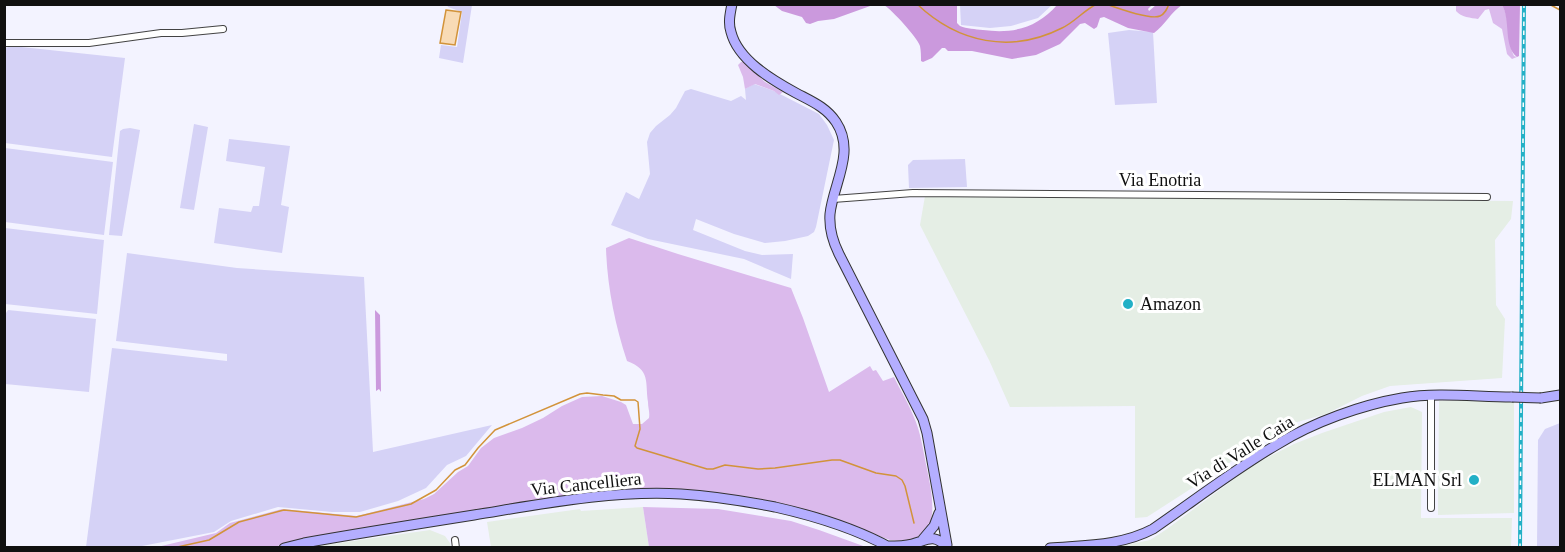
<svg xmlns="http://www.w3.org/2000/svg" width="1565" height="552" font-family="'Times New Roman',serif">
	<rect width="100%" height="100%" fill="#f3f3ff"/>
	<path fill="#e5eee5" d="M 925,196 L 1513,201 L 1511,219 L 1495,240 L 1496,305 L 1505,319 L 1502,378 L 1390,386 L 1362,396 L 1326,414 L 1294,423 L 1287,421 L 1287,428 L 1258,443 L 1206,479 L 1147,517 L 1135,518 L 1135,406 L 1010,407 L 989,360 L 920,225 Z
		M 1439,401 L 1514,401 L 1514,513 L 1438,515 Z
		M 1411,407 L 1422,412 L 1421,518 L 1512,518 L 1511,547 L 1100,548 L 1126,545 L 1150,540 L 1167,529 L 1253,465 L 1294,444 L 1322,433 L 1384,412 Z
		M 643,507 L 649,547 L 491,547 L 487,522 L 580,509 L 581,511 Z
		M 430,530 L 445,536 L 450,543 L 451,547 L 304,548 Z"/>
	<path fill="#d5d2f6" d="M 447,5 L 472,5 L 463,63 L 439,58 L 441,45 L 457,47 L 462,12 L 448,7 Z
		M 960,5 L 960,4 L 1052,5 L 1038,18 L 1011,26 L 990,28 L 961,25 Z
		M 1129,30 L 1153,32 L 1157,103 L 1115,105 L 1108,33 Z
		M 12,46 L 125,58 L 112,157 L 5,143 L 5,48 Z
		M 754,84 L 774,91 L 819,114 L 827,125 L 834,140 L 816,227 L 814,232 L 808,236 L 785,241 L 765,243 L 734,234 L 696,219 L 693,230 L 745,251 L 762,255 L 793,254 L 791,279 L 744,259 L 648,239 L 611,225 L 626,192 L 639,199 L 650,174 L 647,142 L 650,133 L 656,126 L 670,115 L 676,108 L 685,91 L 691,89 L 731,101 L 741,96 L 746,100 L 745,89 Z
		M 194,124 L 208,127 L 194,210 L 180,208 Z
		M 130,128 L 140,130 L 122,236 L 109,235 L 120,131 L 123,129 Z
		M 229,139 L 290,146 L 281,205 L 289,207 L 282,253 L 214,243 L 219,208 L 251,212 L 253,206 L 259,206 L 265,167 L 226,161 Z
		M 5,148 L 113,162 L 104,235 L 5,222 Z
		M 965,159 L 967,187 L 909,188 L 908,165 L 913,160 Z
		M 5,228 L 104,240 L 97,314 L 5,304 Z
		M 127,253 L 237,268 L 364,277 L 373,452 L 492,425 L 466,456 L 447,465 L 426,488 L 398,501 L 360,512 L 332,512 L 278,507 L 231,521 L 214,532 L 137,547 L 86,547 L 112,348 L 227,361 L 227,354 L 116,341 Z
		M 8,310 L 96,319 L 89,392 L 5,384 L 4,316 Z
		M 1560,423 L 1560,547 L 1537,547 L 1538,440 L 1545,429 Z"/>
	<path fill="#dbbaec" d="M 1456,5 L 1502,5 C 1511,20 1506,39 1514,56 L 1517,57 L 1512,59 L 1507,54 L 1502,29 L 1493,23 L 1489,9 L 1485,10 L 1478,19 C 1471,18 1461,17 1456,11 Z
		M 741,62 L 744,62 L 765,82 L 783,92 L 779,95 L 774,91 L 755,84 L 745,89 L 743,77 L 738,65 Z
		M 629,238 L 678,254 L 791,288 L 803,318 L 829,392 L 870,366 L 873,371 L 876,370 L 883,381 L 894,377 C 900,390 908,402 913,415 C 921,432 923,451 927,469 C 934,503 943,547 890,540 L 817,514 L 674,491 L 330,534 L 284,543 L 276,547 L 153,548 L 216,533 L 230,523 L 282,509 L 357,516 L 424,499 L 434,494 L 458,472 L 468,466 L 481,448 L 494,438 L 522,428 L 543,418 L 562,406 L 582,397 L 602,396 L 621,402 L 626,405 L 633,424 L 642,424 L 649,418 C 650,412 648,408 648,402 C 645,382 651,370 627,361 C 615,325 607,285 606,248 Z
		M 643,507 L 718,509 L 791,521 L 819,530 L 866,547 L 649,547 Z"/>
	<path fill="#cb99dd" d="M 774,5 L 873,5 L 834,19 L 818,21 L 810,24 L 806,23 L 802,17 L 782,11 Z
		M 884,5 L 957,5 L 957,23 L 960,26 C 967,29 975,29 983,30 C 1013,34 1037,28 1057,5 L 1152,5 L 1148,9 L 1149,11 L 1156,5 L 1182,5 C 1171,12 1165,25 1154,33 L 1128,28 L 1104,17 L 1100,18 L 1097,27 L 1094,29 L 1085,23 L 1080,24 L 1060,44 L 1036,55 L 1012,59 L 972,51 L 948,51 L 945,48 L 942,48 L 932,58 L 923,62 L 921,61 C 921,56 921,51 920,46 C 917,37 892,10 884,5 Z
		M 1502,5 L 1520,5 L 1519,56 L 1517,57 C 1503,46 1511,20 1502,5 Z
		M 375,310 L 380,315 L 381,392 L 379,389 L 376,391 Z"/>
	<path fill="#f8dbb6" stroke="#d2933a" stroke-width="1.5" d="M 446,10 L 461,12 L 455,45 L 440,43 Z"/>
	<g fill="none" stroke-linecap="round" stroke-linejoin="round">
		<path stroke="#d2933a" stroke-width="1.5" d="M 917,4 C 958,43 1011,54 1062,28 C 1075,22 1084,10 1097,4
			M 1106,4 C 1117,8 1151,20 1160,16 C 1165,14 1167,9 1169,4
			M 1549,4 L 1560,10
			M 173,548 L 209,540 L 239,522 L 280,511 L 284,510 L 356,517 L 411,504 L 436,490 L 455,470 L 465,465 L 478,448 L 495,430 L 580,394 L 587,393 L 603,395 L 614,396 L 621,400 L 635,400 L 638,402 L 640,429 L 635,446 L 637,448 L 707,469 L 713,469 L 725,465 L 758,469 L 775,468 L 832,460 L 840,460 L 876,473 L 896,476 L 902,480 L 905,486 L 914,523"/>
		<defs>
			<path id="street" d="M 4,43 L 89,43 L 161,33 L 182,33 L 223,29
				M 833,199 L 913,193 L 1487,197
				M 1431,508 L 1431,396
				M 455,540 L 456,548"/>
			<path id="secondary" d="M 732,4 C 730,14 728,23 731,32 C 738,60 772,80 796,93 C 811,101 826,107 836,122 C 856,152 833,184 830,214 C 829,228 833,242 839,254 L 923,419 L 927,433 L 947,545
				M 1541,398 L 1560,395
				M 923,539 L 934,526 L 939,513
				M 887,546 C 896,546 904,546 912,544 C 928,540 933,533 947,547
				M 284,548 L 304,543 C 360,533 417,524 474,515 C 542,504 612,490 681,494 C 713,496 744,501 775,507 C 815,516 855,528 891,548
				M 1050,548 C 1085,545 1121,546 1153,529 C 1195,500 1235,469 1278,444 C 1314,422 1361,405 1402,398 C 1438,392 1476,397 1512,397"/>
		</defs>
		<use href="#street" stroke="#434343" stroke-width="8"/>
		<use href="#secondary" stroke="#323232" stroke-width="11"/>
		<use href="#street" stroke="#fff" stroke-width="6"/>
		<use href="#secondary" stroke="#b4aeff" stroke-width="9"/>
		<defs>
			<path id="rail" d="M 1520,548 L 1524,4"/>
		</defs>
		<use href="#rail" stroke="#22b0c6" stroke-width="4"/>
		<use href="#rail" stroke="#fff" stroke-width="1.5" stroke-dasharray="4.5" stroke-linecap="butt"/>
		<defs>
			<path id="secondary-bridge" d="M 1512,397 L 1541,398"/>
		</defs>
		<use href="#secondary-bridge" stroke="#323232" stroke-width="11" stroke-linecap="butt"/>
		<use href="#secondary-bridge" stroke="#b4aeff" stroke-width="9"/>
	</g>
	<g fill="#22b0c6" stroke="#fff" stroke-width="2">
		<circle cx="1128" cy="304" r="6"/>
		<circle cx="1474" cy="480" r="6"/>
	</g>
	<g text-anchor="middle" dominant-baseline="central" stroke-width="6" stroke-linejoin="round" paint-order="stroke">
		<g font-size="18" fill="#101010" stroke="#fff">
			<text x="1160" y="180">Via Enotria</text>
			<text transform="translate(1240 452) rotate(-32)">Via di Valle Caia</text>
			<text transform="translate(586 484) rotate(-6)">Via Cancelliera</text>
		</g>
		<g font-size="18" fill="#101010" stroke="#fff" text-anchor="start">
			<text x="1140" y="304">Amazon</text>
			<text x="1462" y="480" text-anchor="end">ELMAN Srl</text>
		</g>
	</g>
	<rect width="1565" height="552" fill="none" stroke="#101010" stroke-width="12"/>
</svg>
